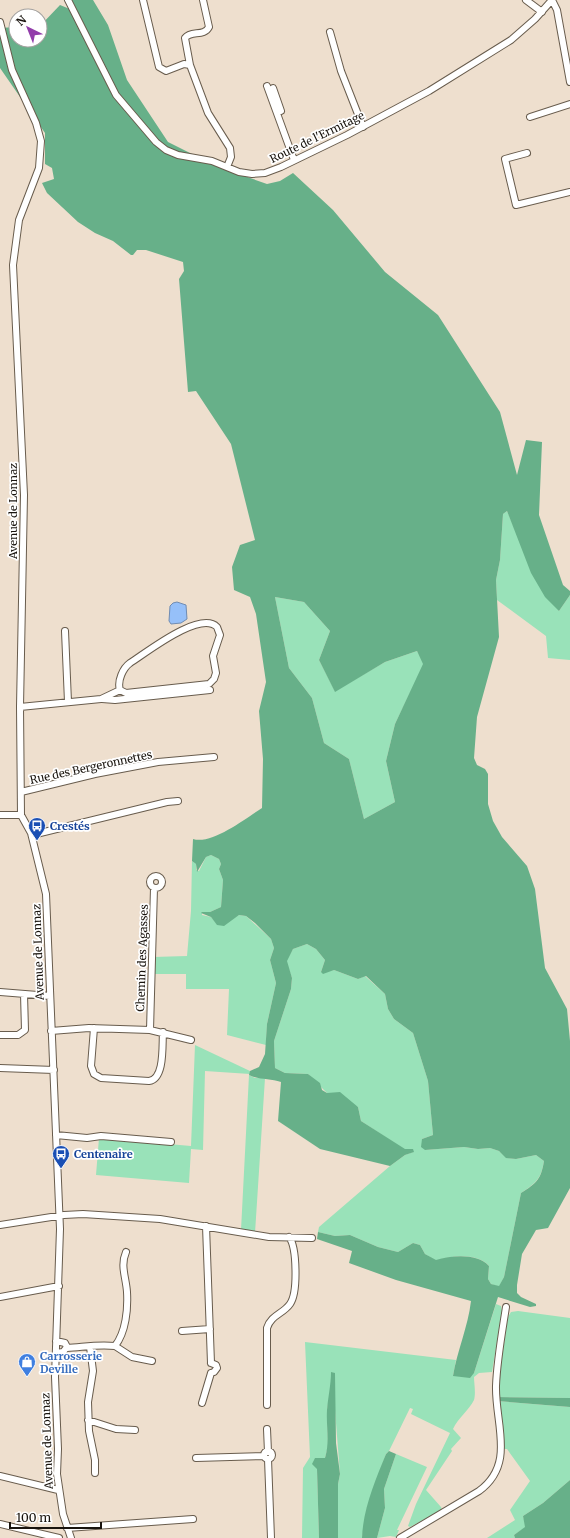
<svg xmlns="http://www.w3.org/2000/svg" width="570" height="1538" font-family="Merriweather,serif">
	<rect width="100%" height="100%" fill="#eedfce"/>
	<path fill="#99e2b9" d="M 507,511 L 522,546 L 559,611 L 570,595 L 570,660 L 548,658 L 546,636 L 497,600 L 496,580 L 500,560 L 503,514 Z
		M 275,597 L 304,602 L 330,631 L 319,660 L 335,691 L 385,662 L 417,651 L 424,664 L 395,724 L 386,761 L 395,802 L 364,819 L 349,759 L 324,743 L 312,698 L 289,668 Z
		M 211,855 L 219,859 L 221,864 L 219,869 L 223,880 L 221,907 L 210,912 L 202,912 L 202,915 L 211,917 L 218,925 L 239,915 L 246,916 L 271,939 L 274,948 L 270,960 L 276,983 L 267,1024 L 266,1045 L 227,1035 L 229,989 L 186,989 L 186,974 L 153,974 L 153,957 L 187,956 L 191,911 L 192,861 L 196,864 L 196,870 L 199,871 L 206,857 Z
		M 307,944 L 316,949 L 325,960 L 321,972 L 334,970 L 358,979 L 365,976 L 385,994 L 388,1009 L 394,1019 L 413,1033 L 428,1081 L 433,1135 L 422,1139 L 425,1150 L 464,1147 L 478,1149 L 490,1148 L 499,1151 L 507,1158 L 516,1159 L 536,1155 L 544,1161 C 541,1179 536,1183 521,1193 L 504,1277 L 499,1287 L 491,1284 L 488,1279 L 489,1266 C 478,1253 452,1255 436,1261 L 425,1254 L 420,1245 L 413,1243 L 398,1252 L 378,1247 L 350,1235 L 335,1236 L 318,1232 L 319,1227 L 390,1166 L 405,1155 L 413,1152 L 413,1149 L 405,1150 L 361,1121 L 358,1107 L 327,1093 L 308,1074 L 285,1073 L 275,1068 L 274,1041 L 291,989 L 292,978 L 286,961 L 293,949 Z
		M 195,1045 L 250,1071 L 250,1074 L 205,1071 L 203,1150 L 191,1149 L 189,1183 L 96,1175 L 99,1138 L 191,1146 Z
		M 249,1075 L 255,1078 L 265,1078 L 255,1233 L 241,1230 Z
		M 496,1304 L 501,1306 L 502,1311 L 492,1372 L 479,1373 L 474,1377 C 474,1383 476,1393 474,1400 C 469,1410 458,1418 453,1429 L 461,1438 L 451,1449 L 452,1451 L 426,1490 L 441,1507 L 442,1510 L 410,1527 L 408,1526 L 416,1504 L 450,1433 L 411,1414 L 413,1409 L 410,1408 L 389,1451 L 386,1454 L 367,1508 L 362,1538 L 338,1538 L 338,1484 L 340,1474 L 332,1372 L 331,1388 L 327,1409 L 328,1446 L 325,1458 L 317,1469 L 319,1538 L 302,1538 L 303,1468 L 310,1457 L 305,1342 L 456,1360 L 453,1376 L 474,1373 Z
		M 518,1311 L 570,1318 L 570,1398 L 499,1397 L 499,1379 L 508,1317 L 511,1312 Z
		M 497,1401 L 570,1407 L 570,1480 L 543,1503 L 523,1516 L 526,1527 L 514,1535 L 515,1538 L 487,1538 L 515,1520 L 510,1510 L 530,1481 L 507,1449 L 501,1449 Z
		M 396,1454 L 427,1467 L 397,1530 L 399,1530 L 396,1537 L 390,1536 L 377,1538 L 385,1508 L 384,1489 Z"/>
	<path fill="#67b089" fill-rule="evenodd" d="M 71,0 L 93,0 L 108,25 L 127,80 L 168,142 L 216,166 L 267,184 L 280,181 L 293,173 L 333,210 L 385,272 L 438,315 L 500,412 L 517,475 L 526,440 L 542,442 L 539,515 L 563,585 L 570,591 L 570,595 L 559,611 L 545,597 L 531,573 L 507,511 L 503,514 L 500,560 L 496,580 L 499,637 L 477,717 L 474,758 L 477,765 L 485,769 L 488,774 L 488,804 L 493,821 L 502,837 L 527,866 L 535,889 L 545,968 L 567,1009 L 570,1041 L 570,1188 L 548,1228 L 536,1230 L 522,1254 L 517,1285 L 517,1293 L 521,1297 L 536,1304 L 536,1306 L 530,1307 L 498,1297 L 474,1373 L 470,1378 L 453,1376 C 457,1351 468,1327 471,1301 L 396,1280 L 349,1263 L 352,1251 L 317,1239 L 318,1232 L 335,1236 L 350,1235 L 378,1247 L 398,1252 L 413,1243 L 420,1245 L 425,1254 L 436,1260 C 452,1255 478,1253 489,1266 L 488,1279 L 491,1284 L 499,1286 L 504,1277 L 521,1193 C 537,1183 541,1179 544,1161 L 536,1155 L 516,1159 L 506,1158 L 499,1151 L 490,1148 L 478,1149 L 464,1147 L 425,1150 L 421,1147 L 422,1139 L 433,1135 L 428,1081 L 413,1033 L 394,1019 L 388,1009 L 385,994 L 366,976 L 358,979 L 334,970 L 323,974 L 321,972 L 325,960 L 316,949 L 307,944 L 293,949 L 287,961 L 292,978 L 291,989 L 274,1041 L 275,1068 L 285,1073 L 308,1074 L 320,1083 L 322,1090 L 327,1093 L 340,1092 L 358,1107 L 361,1121 L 405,1149 L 413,1149 L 414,1152 L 405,1155 L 390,1166 L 320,1149 L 278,1121 L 281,1082 C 270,1078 259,1080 249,1075 L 250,1071 L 259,1067 L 265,1054 L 267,1024 L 276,983 L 270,960 L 274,948 L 271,939 L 255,923 L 246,916 L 239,915 L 224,926 L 217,925 L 211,917 L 201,913 L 202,912 L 210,912 L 221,907 L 223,880 L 219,869 L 221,864 L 219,859 L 211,855 L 206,857 L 197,872 L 196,864 L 192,861 L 193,839 C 212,845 246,818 262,808 L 263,759 L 259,711 L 266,682 L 256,614 L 250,597 L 234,590 L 232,567 L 240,545 L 255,540 L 231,444 L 196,391 L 188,392 L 179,279 L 184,271 L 183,262 L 146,250 L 137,250 L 133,255 L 131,255 L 113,241 L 95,233 L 78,222 L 47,193 L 42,183 L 54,179 L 52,168 L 45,164 L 45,133 L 0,68 L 0,28 L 16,27 L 16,40 L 40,40 L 40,26 L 60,5 L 77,12 ZM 275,597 L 304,602 L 330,631 L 319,660 L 335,692 L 385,662 L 417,651 L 423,664 L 395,724 L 386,761 L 395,802 L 364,819 L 349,759 L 324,743 L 312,698 L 289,668 Z
		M 331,1372 L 335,1373 L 336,1443 L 340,1474 L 338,1484 L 338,1538 L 319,1538 L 317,1469 L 312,1464 L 315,1458 L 325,1458 C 330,1442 326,1427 327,1410 C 328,1397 331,1385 331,1372 Z
		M 496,1397 L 570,1398 L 570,1407 L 497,1401 Z
		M 389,1451 L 396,1454 L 384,1489 L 385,1508 L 377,1538 L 362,1538 C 363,1509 375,1481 386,1454 Z
		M 570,1480 L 570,1538 L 515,1538 L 514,1535 L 525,1527 L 523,1516 L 543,1503 Z"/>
	<path fill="#96c0f9" stroke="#708cb2" d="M 177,602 L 186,605 L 187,619 L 181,623 L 171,624 L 169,621 L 170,606 L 173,603 Z"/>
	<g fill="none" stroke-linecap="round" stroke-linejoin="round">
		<defs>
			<path id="minor" d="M 68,0 L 116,95 L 156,142 L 166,150 L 178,155 L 212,161 L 239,172 L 252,174 L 265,173 L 281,167 L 347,135 L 429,91 L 511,40 L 535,19 L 552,0
				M 143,0 L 159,67 L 166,71 L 184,64 L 190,65 L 208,113 L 230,148 L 231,157 L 227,167
				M 526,0 L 542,12
				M 552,0 L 557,10 L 570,82
				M 0,22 L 12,70 L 36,123 L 41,141 L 39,168 L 19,220 L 13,265 L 24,495 L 20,707 L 21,815 L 31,833 L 46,894 L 60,1229 L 55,1377 L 58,1449 L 57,1474 L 63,1514 L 71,1538
				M 330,32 L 341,71 L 363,127
				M 190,65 L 185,38 C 191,30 204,37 209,27 L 203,0
				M 267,86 L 294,160
				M 273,88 L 281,111
				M 530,117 L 570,104
				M 527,153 L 505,159 L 516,205 L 570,192
				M 65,631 L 68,702
				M 102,699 L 115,700 L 210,690
				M 20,707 L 101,699 L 120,690 L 126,693 L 209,684 L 214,679 L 216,673 L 213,656 L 220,635 L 217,627 C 200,610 146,653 130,663 C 123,668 117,681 120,690
				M 21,792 L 95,774 L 158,762 L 214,757
				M 0,815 L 21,815
				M 32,835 L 167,802 L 178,801
				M150 882a6 6 0 1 1 12 0a6 6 0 1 1-12 0Z
				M 0,992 L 50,996
				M 94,1028 L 91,1066 L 94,1074 L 101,1078 L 149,1081 C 165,1079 162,1045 163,1032
				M 150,1030 L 154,888
				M 51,1031 L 89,1028 L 150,1030 L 191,1040
				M 0,1035 L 18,1035 L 25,1030 L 24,994
				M 0,1068 L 54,1070
				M 56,1135 L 87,1138 L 101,1136 L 171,1142
				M 0,1225 L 64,1215 L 83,1214 L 160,1219 L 269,1237 L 312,1238
				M 206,1226 L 211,1363
				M 0,1297 L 59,1286
				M 182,1331 L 210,1329
				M 115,1346 L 132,1357 L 152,1361
				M 90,1347 L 93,1371 L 88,1402 L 89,1431 L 95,1460 L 95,1473
				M 67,1348 C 84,1347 98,1344 115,1346 C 126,1332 128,1309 127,1292 C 126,1277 120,1266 126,1252
				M 56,1353 L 63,1352 L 67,1347 L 65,1343 L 56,1341
				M 211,1373 L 214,1372 L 217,1368 L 216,1365 L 211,1363
				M 202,1403 L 211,1373
				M 267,1405 L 267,1328 C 271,1315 283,1314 290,1304 C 298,1293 297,1247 289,1237
				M 88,1420 L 116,1429 L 135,1430
				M 267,1429 L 268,1452
				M264 1455a4 4 0 1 1 8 0a4 4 0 1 1-8 0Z
				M 196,1458 L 264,1456
				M 268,1459 L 271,1538
				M 0,1476 L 58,1490
				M 0,1524 L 59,1538
				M 67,1528 L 193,1519
				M 400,1538 L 479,1491 C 516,1464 495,1424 496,1386 C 497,1360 502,1333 506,1307"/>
		</defs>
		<use href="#minor" stroke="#685c4d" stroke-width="8"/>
		<use href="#minor" stroke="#fff" stroke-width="6"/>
	</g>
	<defs>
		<symbol id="bus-pin" viewBox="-11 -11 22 30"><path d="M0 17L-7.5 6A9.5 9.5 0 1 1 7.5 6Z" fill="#1a4fb4" stroke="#fff"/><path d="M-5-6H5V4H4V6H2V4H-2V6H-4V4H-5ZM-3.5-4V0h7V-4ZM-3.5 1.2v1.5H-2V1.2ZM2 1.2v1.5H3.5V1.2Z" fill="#fff"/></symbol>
		<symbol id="shop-pin" viewBox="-11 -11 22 30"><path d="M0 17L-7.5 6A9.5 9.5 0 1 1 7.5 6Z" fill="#3f7fe0" stroke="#fff"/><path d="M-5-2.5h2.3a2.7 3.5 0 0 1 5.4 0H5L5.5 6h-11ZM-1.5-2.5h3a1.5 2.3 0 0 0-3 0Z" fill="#fff"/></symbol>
	</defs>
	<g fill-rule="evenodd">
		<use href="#bus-pin" x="27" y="816" width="20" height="27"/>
		<use href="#bus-pin" x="51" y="1144" width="20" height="27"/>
		<use href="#shop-pin" x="17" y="1352" width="20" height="27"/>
	</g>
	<g text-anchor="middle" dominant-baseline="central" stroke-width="3.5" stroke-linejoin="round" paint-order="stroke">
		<g font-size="11" fill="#19140e" stroke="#fff">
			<text transform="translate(317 137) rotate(-26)">Route de l'Ermitage</text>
			<text transform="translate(13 511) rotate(-90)">Avenue de Lonnaz</text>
			<text transform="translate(91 767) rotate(-12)">Rue des Bergeronnettes</text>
			<text transform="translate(38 952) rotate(-92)">Avenue de Lonnaz</text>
			<text transform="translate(142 958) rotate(-88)">Chemin des Agasses</text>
			<text transform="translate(47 1441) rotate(-92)">Avenue de Lonnaz</text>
		</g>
		<g font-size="11" font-weight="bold" fill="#164399" stroke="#fff" text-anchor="start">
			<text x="50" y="826">Crestés</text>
			<text x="74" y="1154">Centenaire</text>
		</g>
		<g font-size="11" font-weight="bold" fill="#366cbe" stroke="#fff" text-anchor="start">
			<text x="40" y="1356">Carrosserie<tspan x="40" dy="13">Deville</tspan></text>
		</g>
	</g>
	<g transform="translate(28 28) rotate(317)"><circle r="19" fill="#ffffff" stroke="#a3a19f"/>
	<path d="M0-3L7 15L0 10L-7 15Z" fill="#923daa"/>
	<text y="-6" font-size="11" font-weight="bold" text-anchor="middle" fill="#19140e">N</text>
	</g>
	<path d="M10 1522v6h91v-6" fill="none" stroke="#19140e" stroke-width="2"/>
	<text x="16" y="1522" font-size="12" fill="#19140e" stroke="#ffffff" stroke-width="3" paint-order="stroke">100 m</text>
</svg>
